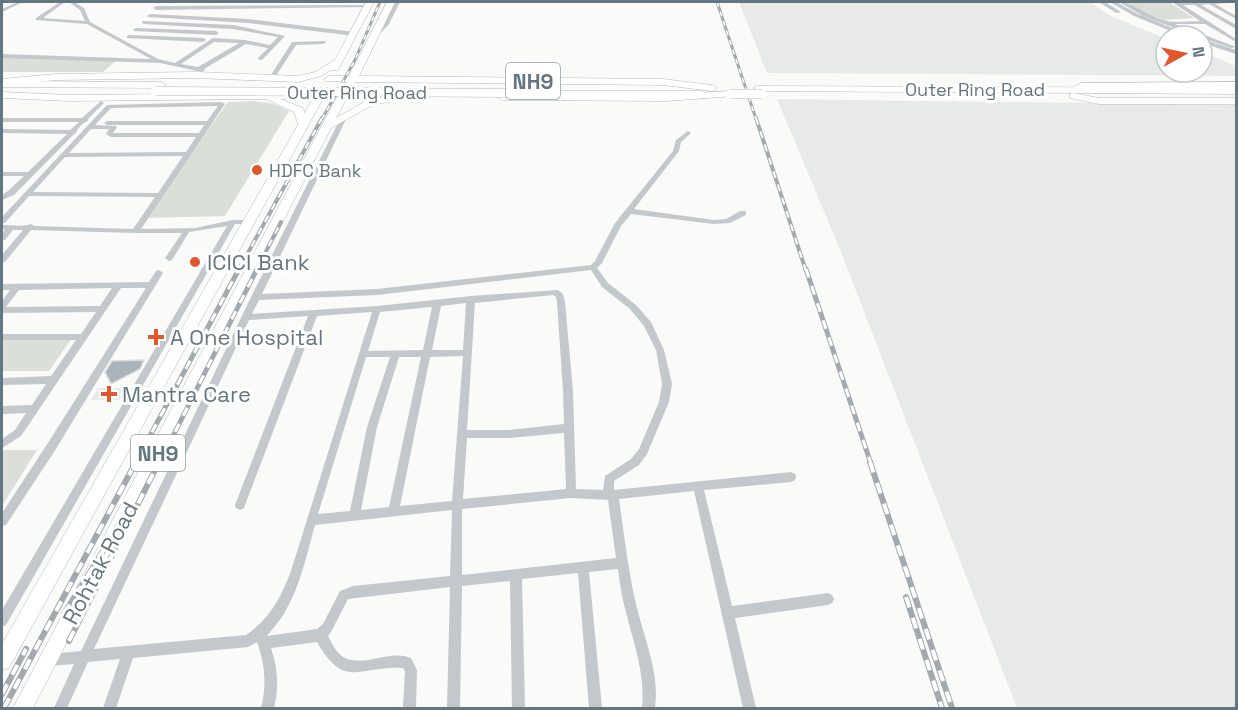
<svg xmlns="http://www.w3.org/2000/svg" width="1238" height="710" font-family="'Space Grotesk',sans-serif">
	<rect width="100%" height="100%" fill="#fafaf8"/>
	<path fill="#e8e9e9" d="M 739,2 L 1090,2 L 1109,15 L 1166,39 L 1166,72 L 1202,72 L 1202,52 L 1236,66 L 1236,76 L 767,73 Z
		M 777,99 L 1236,105 L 1236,708 L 1017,708 L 841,252 Z
		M 98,388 L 127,388 L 120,400 L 91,400 Z"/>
	<path fill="#dadfd7" d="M 1125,2 L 1169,2 L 1194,18 L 1163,20 Z
		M 2,57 L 118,59 L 103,72 L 2,72 Z
		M 254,101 L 274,104 L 289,111 L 225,216 L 145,218 L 228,102 Z
		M 2,338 L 72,338 L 49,371 L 2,371 Z
		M 2,450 L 37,450 L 2,506 Z"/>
	<path fill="#aab3b9" stroke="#dcdcda" stroke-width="1.5" d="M 144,360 L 140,369 L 111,384 L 105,372 L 112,361 Z"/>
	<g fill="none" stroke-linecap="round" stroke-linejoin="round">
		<defs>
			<path id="primary" d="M 2,81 L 162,82 L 166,85 L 162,88 L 2,87 Z
				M 1236,82 L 1236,88 L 1083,89 L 1073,93 L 1069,90 L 1081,83 Z
				M 518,91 L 702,91 L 707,94 L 702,97 L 521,96 L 517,93 Z
				M 320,92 L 325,95 L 9,668 L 2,670 L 2,644 L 315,95 Z
				M 343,92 L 348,95 L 33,708 L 13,708 L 338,95 Z
				M 1073,93 L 1099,98 L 1236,98 L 1236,104 L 1099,104 L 1070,98 L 1070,94 Z"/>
			<path id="trunk" d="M 366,2 L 374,2 L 338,70 L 331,70 L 321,76 L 298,82 L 196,78 L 56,80 L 2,85 L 2,79 L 56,74 L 196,72 L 298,76 L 315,72 L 335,60 Z
				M 387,2 L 395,2 L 359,76 L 663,79 L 712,85 L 717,88 L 712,91 L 663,85 L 356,82 L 350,88 L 345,85 L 347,82 L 326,81 L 324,79 L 329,76 L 349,76 Z
				M 756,86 L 1236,88 L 1236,94 L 759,91 L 754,88 Z
				M 730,91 L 735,94 L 734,96 L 666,101 L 502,100 L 497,97 L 502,94 L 666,95 Z
				M 2,92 L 69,95 L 295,93 L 299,94 L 299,98 L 280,99 L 303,108 L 308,125 L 303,128 L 299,127 L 294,112 L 266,99 L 69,101 L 2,98 Z
				M 404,93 L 408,94 L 408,98 L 373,105 L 331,128 L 323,128 L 322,126 L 366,101 Z"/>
		</defs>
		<use href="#primary" stroke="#b5babe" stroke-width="1"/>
		<use href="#trunk" stroke="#b4b9bd" stroke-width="1"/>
		<path fill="#c3c8cc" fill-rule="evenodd" d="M 18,2 L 23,2 L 2,12 L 2,9 Z
			M 60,2 L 65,2 L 43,18 L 85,21 L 80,10 L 69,2 L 74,2 L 84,8 L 90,22 L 158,59 L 175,63 L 213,38 L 245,40 L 270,45 L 278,37 L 233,29 L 144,24 L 142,23 L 142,21 L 233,25 L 285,36 L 262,60 L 257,59 L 268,48 L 246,44 L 204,69 L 205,70 L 202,72 L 160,63 L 2,58 L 2,54 L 151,59 L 87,24 L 36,20 L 36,18 ZM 214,42 L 239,43 L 198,67 L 181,64 Z
			M 1119,2 C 1131,1 1152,18 1167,21 C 1177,23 1190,21 1200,21 L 1172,2 L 1230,2 L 1228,3 L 1215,4 L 1236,16 L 1236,19 L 1209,4 L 1201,5 L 1236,25 L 1236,29 L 1195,5 L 1183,5 L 1236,39 L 1236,42 L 1205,24 L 1175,24 L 1236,47 L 1231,48 L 1202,38 L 1202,36 L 1196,36 L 1143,16 Z
			M 367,5 L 369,6 L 369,7 L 156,10 L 153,8 L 156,6 Z
			M 150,14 L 248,19 L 355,32 L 358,34 L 355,36 L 248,23 L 148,17 L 147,16 Z
			M 136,28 L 216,31 L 219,33 L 216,35 L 134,31 L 133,30 Z
			M 129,35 L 203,38 L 206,40 L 203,42 L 127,38 L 127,36 Z
			M 325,41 L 326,42 L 323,44 L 296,45 L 274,79 L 269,78 L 292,42 Z
			M 101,101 L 104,103 L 88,119 L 88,121 C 83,122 77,129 76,133 L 74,134 L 14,195 L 2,200 L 2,195 L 8,191 L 24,176 L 2,176 L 2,172 L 28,172 L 67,134 L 2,133 L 2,129 L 70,130 L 79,122 L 2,122 L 2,118 L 82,118 Z
			M 222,102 L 225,104 L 141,229 L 195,228 L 233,220 L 247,220 L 251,222 L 247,224 L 235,224 L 6,625 L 2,627 L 2,610 L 227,226 L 189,232 L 172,260 L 169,261 L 165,258 L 182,233 L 135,233 L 31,230 L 5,262 L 2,263 L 2,255 L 23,230 L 13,230 L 5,240 L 2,240 L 2,234 L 5,229 L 2,229 L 2,225 C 10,225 24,227 31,224 L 34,226 L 133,229 L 155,197 L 29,196 L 5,223 L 2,223 L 2,217 L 107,105 ZM 218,106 L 207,121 L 107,121 L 104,123 L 107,125 L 204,125 L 199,133 L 113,133 L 117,127 L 116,126 L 95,125 L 111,108 ZM 91,129 L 109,129 L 106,134 L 111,137 L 196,137 L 186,152 L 69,153 ZM 183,156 L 158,193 L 33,192 L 65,157 Z
			M 345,113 L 348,115 L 262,294 L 377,289 L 591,265 L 595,261 L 615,223 L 673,151 L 676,140 L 688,131 L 691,133 L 681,142 L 679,151 L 634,209 L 714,220 L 726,219 L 740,211 L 746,211 L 746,215 L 730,223 L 714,224 L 631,214 L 621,226 L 602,263 L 597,268 L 608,283 L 636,305 L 651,322 L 664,350 L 672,384 L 669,402 L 647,454 L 639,465 L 614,481 L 614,490 L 791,472 L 795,474 L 796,477 L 795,480 L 791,482 L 704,490 L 732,606 L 828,593 L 832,595 L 834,599 L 832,603 L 828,605 L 735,618 L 756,708 L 743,708 L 694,491 L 619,499 C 624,534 628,569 636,604 C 644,639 660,672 655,708 L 642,708 C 645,677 636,650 628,620 C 623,603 620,586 618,569 L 589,572 L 602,708 L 589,708 L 578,573 L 522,579 L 525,708 L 512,708 L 510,581 L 462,586 L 460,708 L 447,708 L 450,587 L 348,599 L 331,632 L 328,636 C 332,644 337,654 345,658 C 366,667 390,649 411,658 L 417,670 L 416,708 L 403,708 L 405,671 L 403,668 C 360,665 345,691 317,642 L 271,648 C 278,669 279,687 274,708 L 261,708 C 267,685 265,665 257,642 L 248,647 L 133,658 L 116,708 L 103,708 L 120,659 L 88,662 L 67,708 L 54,708 L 74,664 L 49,666 L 45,664 L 43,660 L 45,656 L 49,654 L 81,651 L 251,297 L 342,115 ZM 591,270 L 602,287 L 630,309 L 644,326 L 656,350 L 662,384 L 659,402 L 639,449 L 631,459 L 605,476 L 603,490 L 576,489 L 573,391 L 565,302 L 563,294 L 558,290 L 471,296 L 377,306 L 252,314 L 259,300 L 377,295 ZM 553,295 L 556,297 L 557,302 L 563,391 L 564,424 L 509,430 L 467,430 L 475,303 ZM 466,303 L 463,350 L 432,350 L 441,306 ZM 432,307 L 423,350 L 368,351 L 380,312 ZM 372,312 L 291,571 C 281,597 270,619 246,635 L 94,649 L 249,320 L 308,316 L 235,505 L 236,508 L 240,510 L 244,508 L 245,505 L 317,316 ZM 463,356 L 452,501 L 400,506 L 430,357 ZM 366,357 L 390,357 L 367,427 L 350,511 L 318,514 ZM 399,357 L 421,357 L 389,507 L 361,510 L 377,427 ZM 564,433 L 566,489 L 463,499 L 467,438 L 509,438 ZM 571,498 L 608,500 L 616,558 L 462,575 L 462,509 ZM 452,510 L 450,576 L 353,586 L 340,591 L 323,624 L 317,629 L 267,636 C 273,628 281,620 286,610 C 301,584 307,553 315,525 Z
			M 159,270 L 163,273 L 54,452 L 6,525 L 2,526 L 2,513 L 46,446 L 146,288 L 121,288 L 21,436 L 2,448 L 2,439 L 15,430 L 26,413 L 2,414 L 2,406 L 32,405 L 46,384 L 2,385 L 2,378 L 51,376 L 76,340 L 2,340 L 2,334 L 81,334 L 96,312 L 2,313 L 2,301 L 10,290 L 2,290 L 2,284 L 149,282 L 156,271 ZM 112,288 L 100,306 L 6,307 L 19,290 Z"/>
		<path fill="#c3c8cc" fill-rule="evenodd" d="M 394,2 L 400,2 L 389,24 L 376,38 L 372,38 L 372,36 L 383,23 Z
			M 1099,2 L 1105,2 L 1121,12 L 1116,13 Z
			M 1110,2 L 1116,2 L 1138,14 L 1192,36 L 1183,36 L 1134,16 Z
			M 1202,39 L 1236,50 L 1236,54 L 1202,43 Z"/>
		<use href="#primary" fill="#fff" fill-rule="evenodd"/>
		<use href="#trunk" fill="#fff" fill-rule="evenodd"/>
		<defs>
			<path id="rail-far3" d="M 717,2 L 756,119
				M 322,119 L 355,60 L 380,2"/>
			<path id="rail-far2" d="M 756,118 L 806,271
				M 238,271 L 322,118
				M 256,271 L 281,222"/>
			<path id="rail-far1" d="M 806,269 L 871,464
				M 135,464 L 239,269
				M 159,464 L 257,269"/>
			<path id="rail" d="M 870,462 L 952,708
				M 906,597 L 942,708
				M 64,614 L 119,525
				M 69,641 L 159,462
				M 2,694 L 26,649
				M 4,708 L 136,462"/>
		</defs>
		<use href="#rail-far3" stroke="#a2aab0" stroke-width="3"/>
		<use href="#rail-far2" stroke="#a2aab0" stroke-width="4"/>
		<use href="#rail-far1" stroke="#a2aab0" stroke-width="5"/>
		<use href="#rail" stroke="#a2aab0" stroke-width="6"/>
		<use href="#rail-far3" stroke="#fff" stroke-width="1.5" stroke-dasharray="5" stroke-linecap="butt"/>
		<use href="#rail-far2" stroke="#fff" stroke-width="2" stroke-dasharray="7" stroke-linecap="butt"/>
		<use href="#rail-far1" stroke="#fff" stroke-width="3" stroke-dasharray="9" stroke-linecap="butt"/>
		<use href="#rail" stroke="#fff" stroke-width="4" stroke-dasharray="11" stroke-linecap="butt"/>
		<defs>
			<path id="primary-bridge" d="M 155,91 L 521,93"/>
			<path id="trunk-bridge" d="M 730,94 L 762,94"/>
		</defs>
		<use href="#primary-bridge" stroke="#b5babe" stroke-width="9" stroke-linecap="butt"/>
		<use href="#trunk-bridge" stroke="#b4b9bd" stroke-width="10" stroke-linecap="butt"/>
		<use href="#primary-bridge" stroke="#fff" stroke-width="8"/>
		<use href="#trunk-bridge" stroke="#fff" stroke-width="9"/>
	</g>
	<g fill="#e4572e" stroke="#fff" stroke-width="2">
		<circle cx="257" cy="170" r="6"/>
		<circle cx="195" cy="262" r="6"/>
		<path d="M153 328h6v6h6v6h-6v6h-6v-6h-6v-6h6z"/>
		<path d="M106 385h6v6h6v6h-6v6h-6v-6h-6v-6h6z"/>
	</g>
	<g text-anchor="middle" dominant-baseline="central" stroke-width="6" stroke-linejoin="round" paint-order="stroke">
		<g font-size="18" fill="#657683" stroke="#fff">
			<text x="975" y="89">Outer Ring Road</text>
			<text x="357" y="92">Outer Ring Road</text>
		</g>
		<g font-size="18" fill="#657683" stroke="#fff" text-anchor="start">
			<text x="269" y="170">HDFC Bank</text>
		</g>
		<g fill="#fff" stroke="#939fa8" stroke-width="1.5">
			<rect x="506" y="63" width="54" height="36" rx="4.5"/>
			<rect x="131" y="435" width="54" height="36" rx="4.5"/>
		</g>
		<g font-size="21" font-weight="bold" fill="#657683">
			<text x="533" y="81">NH9</text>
			<text x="158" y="453">NH9</text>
		</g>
		<g font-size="22" fill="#657683" stroke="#fff" text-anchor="start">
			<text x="207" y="262">ICICI Bank</text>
			<text x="170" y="337">A One Hospital</text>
			<text x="122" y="394">Mantra Care</text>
		</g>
		<g font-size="22" fill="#657683" stroke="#fff">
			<text transform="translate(100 563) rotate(-62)">Rohtak Road</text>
		</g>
	</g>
	<rect width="1238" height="710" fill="none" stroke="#657683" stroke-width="6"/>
	<g transform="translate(1184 54) rotate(82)"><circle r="28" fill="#ffffff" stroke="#c1c8cd" stroke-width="1.5"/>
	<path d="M0-4.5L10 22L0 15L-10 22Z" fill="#e4572e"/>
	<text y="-9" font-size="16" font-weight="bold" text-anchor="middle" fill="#657683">N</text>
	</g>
</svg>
